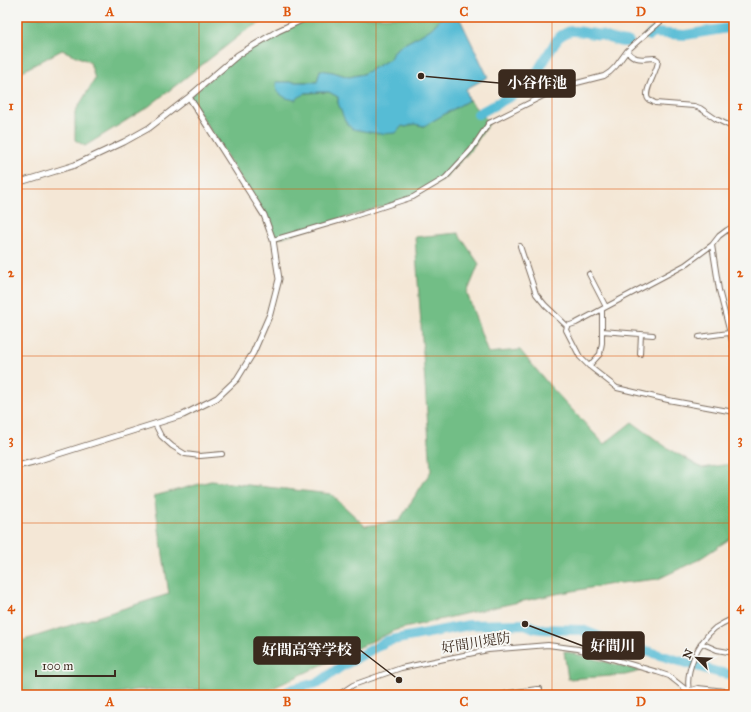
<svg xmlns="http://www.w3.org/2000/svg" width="751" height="712" font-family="'IM FELL Great Primer','Noto Serif JP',serif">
	<rect width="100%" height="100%" fill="#f6f6f2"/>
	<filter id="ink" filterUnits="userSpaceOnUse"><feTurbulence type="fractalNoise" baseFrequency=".025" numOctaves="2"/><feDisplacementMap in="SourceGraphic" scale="8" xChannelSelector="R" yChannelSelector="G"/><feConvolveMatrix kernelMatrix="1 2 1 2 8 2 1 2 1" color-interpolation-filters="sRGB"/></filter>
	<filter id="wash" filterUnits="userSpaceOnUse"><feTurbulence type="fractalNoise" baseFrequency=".012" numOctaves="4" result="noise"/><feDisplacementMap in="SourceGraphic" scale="16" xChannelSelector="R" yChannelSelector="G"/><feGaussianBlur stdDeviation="0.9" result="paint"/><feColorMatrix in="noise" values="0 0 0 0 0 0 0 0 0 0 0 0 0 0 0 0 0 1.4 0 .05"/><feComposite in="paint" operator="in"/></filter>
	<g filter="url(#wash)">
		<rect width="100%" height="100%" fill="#f4e7d6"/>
		<path fill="#72be86" stroke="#567452" d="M 17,17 L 274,17 L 248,29 L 148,107 L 85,146 L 75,140 L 75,112 L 95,79 L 90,62 L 62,50 L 17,74 Z
			M 308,17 L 442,17 L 432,28 L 421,35 L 402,45 L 393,52 L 390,59 L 363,74 L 349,77 L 333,72 L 320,70 L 317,82 L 277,82 L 305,93 L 329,92 L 338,97 L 338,103 L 402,126 L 406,127 L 414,124 L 424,126 L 469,100 L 489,123 L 471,150 L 445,178 L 413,197 L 273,240 L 264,215 L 189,97 L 238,55 Z
			M 458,233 L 479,264 L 467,293 L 488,353 L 520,350 L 550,386 L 604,444 L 632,422 L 666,447 L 702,468 L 731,464 L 734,465 L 734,536 L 698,560 L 658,579 L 612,584 L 556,594 L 468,613 L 396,630 L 258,695 L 215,695 L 208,690 L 136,690 L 108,695 L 17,695 L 17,639 L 18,642 L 169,594 L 154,496 L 211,481 L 331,494 L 365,526 L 399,521 L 431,471 L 415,237 Z
			M 564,651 L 641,671 L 625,675 L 568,679 Z"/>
		<path fill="#57bcd5" stroke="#49737a" d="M 442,17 L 459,17 L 488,77 L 466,89 L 469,100 L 424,126 L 414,124 L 406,127 L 402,126 L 396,133 L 381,134 L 352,129 L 345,121 L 338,103 L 338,97 L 329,92 L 320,92 L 305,93 L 295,100 L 286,98 L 277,92 L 276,82 L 317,82 L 320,70 L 333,72 L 349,77 L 363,74 L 390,59 L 393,52 L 402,45 L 421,35 L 432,28 Z"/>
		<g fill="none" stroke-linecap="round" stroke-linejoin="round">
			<path stroke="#57bcd5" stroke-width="10" d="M 649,36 L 653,33 L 685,35 L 728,28 L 734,25
				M 478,114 L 524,89 L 529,85 L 558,38 C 569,29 575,30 588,33 C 593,34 599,34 604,36 C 614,39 617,43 629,42
				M 281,695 L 293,689 L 320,682 L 339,668 L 387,641 L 469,625 L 525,624 L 535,628 L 542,629 L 582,630 L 597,636 L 696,666 L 717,672 L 734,675"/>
		</g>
	</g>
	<g filter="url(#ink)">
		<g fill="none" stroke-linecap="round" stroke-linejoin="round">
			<defs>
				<path id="minor" d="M 627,51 C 636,62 643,58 655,58 L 658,60 C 659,70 641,93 649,100 C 649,100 654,102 655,103 L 694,106 L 700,108 L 716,119 L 734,128
					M 273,240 L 345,219 L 413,197 L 445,178 L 471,150 L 489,123 L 561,87 L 604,76 L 610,72 L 616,66 L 627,51 L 638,41 L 666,17
					M 712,245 L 719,290 L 734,349
					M 520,246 L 536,294 L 545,305 L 567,326 L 576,323 L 685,265 L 712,245 L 719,236 L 727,230 L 734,226
					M 589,274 L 606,307
					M 567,326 L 566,330 L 580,357 L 589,366 L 617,388 L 668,400 L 734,412
					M 602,331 L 653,335
					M 699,337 L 729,333
					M 640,354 L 641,334
					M 589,366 L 600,354 L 602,343 L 602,310
					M 155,424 L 161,436 L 172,446 L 185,454 L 200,456 L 222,454
					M 701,643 L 717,650 L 734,653
					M 338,695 L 353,685 L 401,668 L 488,650 L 548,645 L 578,649 L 657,672 L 669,676 L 688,691
					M 501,695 L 509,693 L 537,689 L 540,689 L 540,695
					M 682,695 L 688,691 L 698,688 L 734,692
					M 690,695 C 683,673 698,642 715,628 C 721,624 727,621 734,618"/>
				<path id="tertiary" d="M 17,183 L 75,165 L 124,142 L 149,128 L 189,97 L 238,55 L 278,31 L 308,17
					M 17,466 L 33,462 L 183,415 L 217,398 L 237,379 L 253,353 L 270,314 L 279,279 L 273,240 L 264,215 L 189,97"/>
			</defs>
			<use href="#minor" stroke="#7c6c5e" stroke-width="6"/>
			<use href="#tertiary" stroke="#7c6c5e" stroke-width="7"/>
			<use href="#minor" stroke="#fff" stroke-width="4"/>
			<use href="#tertiary" stroke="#fff" stroke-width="5"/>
		</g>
	</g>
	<path fill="none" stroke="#df570d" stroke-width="1" stroke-opacity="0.55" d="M 199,17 L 199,695M 376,17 L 376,695M 552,17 L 552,695M 17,189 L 734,189M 17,356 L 734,356M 17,523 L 734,523"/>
	<g text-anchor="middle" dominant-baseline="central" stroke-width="4" stroke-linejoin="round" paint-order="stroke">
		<g font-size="14" fill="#3b2a1e" stroke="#f6f6f2">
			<text transform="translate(476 643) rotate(-9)">好間川堤防</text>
		</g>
	</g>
	<path fill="none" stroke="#3b2a1e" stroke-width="1.5" d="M421 76L499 83M525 624L583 646M399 680L360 650"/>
	<g fill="#3b2a1e" stroke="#f6f6f2" stroke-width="1.5">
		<circle cx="421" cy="76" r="4"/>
		<circle cx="525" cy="624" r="4"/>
		<circle cx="399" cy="680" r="4"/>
	</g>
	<g fill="#3b2a1e" stroke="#3b2a1e" stroke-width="1.5">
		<rect x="499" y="70" width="76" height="27" rx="4"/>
		<rect x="583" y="632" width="61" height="27" rx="4"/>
		<rect x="254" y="637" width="106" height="27" rx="4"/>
	</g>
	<g font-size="15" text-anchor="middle" font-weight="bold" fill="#fff">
		<text x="537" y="88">小谷作池</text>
		<text x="613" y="651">好間川</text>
		<text x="307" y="655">好間高等学校</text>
	</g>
	<rect width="751" height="712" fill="none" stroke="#f6f6f2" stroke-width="44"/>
	<g transform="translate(697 658) rotate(294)" stroke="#f6f6f2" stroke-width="3" paint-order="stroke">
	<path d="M0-3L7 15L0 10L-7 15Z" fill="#3b2a1e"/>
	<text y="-6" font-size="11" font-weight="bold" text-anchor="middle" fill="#3b2a1e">N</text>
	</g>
	<path d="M36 670v6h79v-6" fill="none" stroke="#3b2a1e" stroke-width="2"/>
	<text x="42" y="670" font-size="12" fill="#3b2a1e" stroke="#f6f6f2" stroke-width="3" paint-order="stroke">100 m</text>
	<rect x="22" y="22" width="707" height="668" fill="none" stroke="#df570d" stroke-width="1.5"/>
	<g font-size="13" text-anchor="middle" font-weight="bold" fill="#df570d">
		<text x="110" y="16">A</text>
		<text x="287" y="16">B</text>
		<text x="464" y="16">C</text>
		<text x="641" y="16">D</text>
		<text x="11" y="110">1</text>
		<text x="740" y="110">1</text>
		<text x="11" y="277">2</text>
		<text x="740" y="277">2</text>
		<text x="11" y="444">3</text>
		<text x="740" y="444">3</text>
		<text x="11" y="611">4</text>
		<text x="740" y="611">4</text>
		<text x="110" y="706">A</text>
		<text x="287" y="706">B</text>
		<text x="464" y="706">C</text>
		<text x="641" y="706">D</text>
	</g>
</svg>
